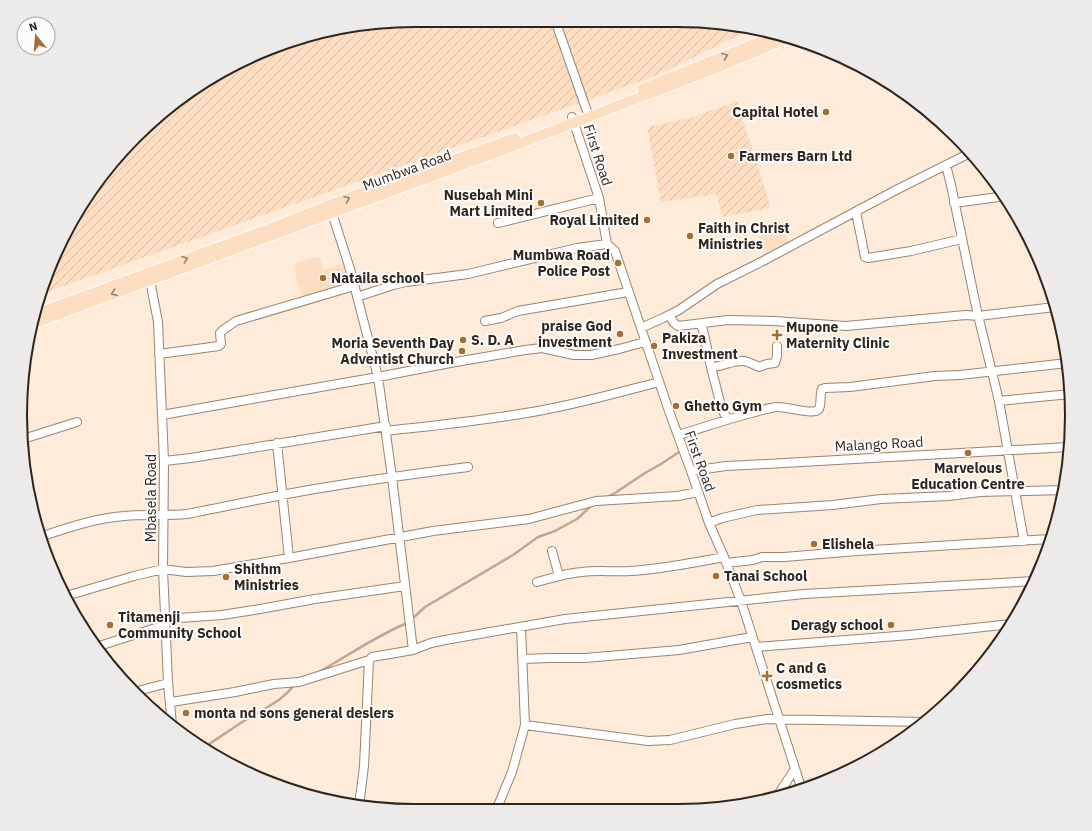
<svg xmlns="http://www.w3.org/2000/svg" width="1092" height="831" font-family="'IBM Plex Sans',sans-serif">
	<defs>
		<pattern id="industrial-furrows" width="10" height="10" patternUnits="userSpaceOnUse"><rect width="10" height="10" fill="#fddec3"/><path d="M-1 1l2-2M0 10L10 0M9 11l2-2" fill="none" stroke="#d9bea7"/></pattern>
	</defs>
	<rect width="100%" height="100%" fill="#ffebd9"/>
	<path fill="#fddec3" d="M 781,221 L 789,243 L 765,253 L 757,230 Z
		M 319,256 L 324,271 L 344,262 L 351,285 L 303,300 L 294,270 L 296,268 L 294,263 Z"/>
	<path fill="url(#industrial-furrows)" d="M 416,20 L 702,21 L 752,29 L 655,76 L 41,294 L 73,218 L 136,136 L 218,73 L 313,34 Z
		M 737,101 L 771,208 L 723,217 L 716,194 L 661,202 L 647,127 L 693,117 Z"/>
	<g fill="none" stroke-linecap="round" stroke-linejoin="round">
		<path stroke="#c0a790" stroke-width="2.5" d="M 607,497 L 615,493 L 645,473 L 661,464 L 682,450
			M 411,620 L 425,607 L 513,555 L 538,537 L 555,531 L 577,519 L 592,505
			M 319,672 C 349,655 376,636 407,623
			M 203,748 C 219,738 235,726 252,716 C 267,707 283,700 294,685"/>
		<defs>
			<path id="minor" d="M 555,20 L 589,117
				M 572,117 L 599,198 L 607,244 L 615,251 L 669,411 L 691,471 L 709,523 L 724,557 L 741,601 L 802,790
				M 946,165 L 951,185 L 977,311 L 999,401 L 1024,541
				M 954,203 L 1006,196
				M 856,212 L 865,257 L 868,258 L 911,251 L 962,239
				M 332,213 L 350,269 L 378,377 L 392,477 L 413,650
				M 498,223 L 599,198
				M 149,275 L 158,322 L 164,461 L 163,569 L 168,683 L 172,725
				M 357,297 L 393,285 L 406,282 L 468,274 L 577,248 L 607,244
				M 669,315 L 674,323 L 678,326 L 728,320 L 774,321 L 846,326 L 966,315 L 978,316 L 1055,307
				M 485,321 L 501,318 L 518,311 L 628,292
				M 701,324 L 704,334 L 711,367 L 722,410 L 728,419
				M 641,328 L 663,318 L 679,310 L 717,284 L 763,261 L 898,189 L 970,153
				M 159,354 L 219,346 L 221,344 L 220,333 L 223,330 L 236,321 L 354,286
				M 711,367 C 722,367 732,360 744,361 C 749,362 755,365 759,367 L 767,364 L 775,363 L 777,356 L 777,346
				M 999,401 L 1070,394
				M 162,415 L 252,399 L 378,377 L 450,363 L 525,350 L 542,348 L 574,355 L 591,355 L 619,349 L 645,342
				M 386,431 C 439,425 491,420 543,410 C 582,403 621,392 659,382
				M 678,435 C 702,428 727,419 752,413 C 759,411 768,408 776,407 C 786,406 806,414 816,411 C 823,409 819,394 822,389 L 825,388 L 850,387 L 935,376 L 960,375 L 1067,363
				M 23,439 L 77,422
				M 277,443 L 289,558
				M 164,461 L 191,458 L 386,426
				M 691,471 L 726,466 L 747,465 L 1069,447
				M 709,523 L 714,521 L 722,518 L 757,510 L 833,505 L 881,499 L 949,496 L 980,492 L 1065,490
				M 40,537 C 67,528 96,518 124,516 C 145,514 166,516 187,514 C 218,508 250,501 282,495 C 343,483 405,475 468,467
				M 552,551 L 559,576
				M 726,563 L 753,560 L 762,557 L 784,557 L 857,551 L 1050,539
				M 537,582 C 552,578 567,573 582,572 C 598,570 614,572 631,571 C 662,569 693,563 724,557
				M 66,596 L 134,576 L 163,569 L 186,572 L 213,571 L 289,558 L 433,531 L 529,519 L 596,501 L 678,496 L 698,492
				M 165,619 L 222,615 L 254,610 L 315,599 L 405,586
				M 521,627 L 525,725 L 648,741 L 670,740 L 735,724 L 767,719 L 924,722
				M 96,647 L 165,625
				M 756,647 L 910,635 L 1011,624
				M 523,659 L 549,658 L 585,658 L 679,650 L 752,637
				M 134,692 L 168,683
				M 171,702 L 235,692 L 274,684 L 299,682 L 369,660 L 372,657 L 413,650 L 431,643 L 445,640 L 565,619 L 804,594 L 1034,581
				M 285,788 L 315,796
				M 777,796 L 795,769
				M 359,806 L 364,766 L 369,660
				M 497,808 L 512,772 L 525,725"/>
			<path id="major" d="M 642,89 L 779,34
				M 33,315 L 271,228 L 361,193 L 515,138
				M 32,324 L 503,150 L 724,65 L 790,37"/>
		</defs>
		<use href="#minor" stroke="#9b8470" stroke-width="10"/>
		<use href="#major" stroke="#fff" stroke-width="12"/>
		<use href="#minor" stroke="#fff" stroke-width="8"/>
		<use href="#major" stroke="#fedec1" stroke-width="10"/>
	</g>
	<defs><path id="oneway-chevron" d="M-2-3.5L2.5 0L-2 3.5" fill="none" stroke-width="1.6" stroke-linecap="round" stroke-linejoin="round"/></defs>
	<g stroke="#96826f">
		<use href="#oneway-chevron" transform="translate(725 56) rotate(-22)"/>
		<use href="#oneway-chevron" transform="translate(347 199) rotate(-21)"/>
		<use href="#oneway-chevron" transform="translate(185 259) rotate(-20)"/>
		<use href="#oneway-chevron" transform="translate(114 293) rotate(159)"/>
	</g>
	<g fill="#a86d2f" stroke="#fcfcfc" stroke-width="1.5">
		<circle cx="826" cy="112" r="4"/>
		<circle cx="731" cy="156" r="4"/>
		<circle cx="541" cy="203" r="4"/>
		<circle cx="647" cy="220" r="4"/>
		<circle cx="690" cy="236" r="4"/>
		<circle cx="618" cy="263" r="4"/>
		<circle cx="323" cy="278" r="4"/>
		<circle cx="620" cy="334" r="4"/>
		<path d="M775 329h4v4h4v4h-4v4h-4v-4h-4v-4h4z"/>
		<circle cx="463" cy="340" r="4"/>
		<circle cx="654" cy="346" r="4"/>
		<circle cx="462" cy="351" r="4"/>
		<circle cx="676" cy="406" r="4"/>
		<circle cx="968" cy="453" r="4"/>
		<circle cx="814" cy="544" r="4"/>
		<circle cx="716" cy="576" r="4"/>
		<circle cx="226" cy="577" r="4"/>
		<circle cx="110" cy="625" r="4"/>
		<circle cx="891" cy="625" r="4"/>
		<path d="M765 670h4v4h4v4h-4v4h-4v-4h-4v-4h4z"/>
		<circle cx="186" cy="713" r="4"/>
	</g>
	<g text-anchor="middle" dominant-baseline="central" stroke-width="4" stroke-linejoin="round" paint-order="stroke">
		<g font-size="14" font-weight="bold" fill="#2e251d" stroke="#fcfcfc" text-anchor="start">
			<text x="818" y="112" text-anchor="end">Capital Hotel</text>
			<text x="739" y="156">Farmers Barn Ltd</text>
			<text x="533" y="195" text-anchor="end">Nusebah Mini<tspan x="533" dy="16">Mart Limited</tspan></text>
			<text x="639" y="220" text-anchor="end">Royal Limited</text>
			<text x="698" y="228">Faith in Christ<tspan x="698" dy="16">Ministries</tspan></text>
			<text x="610" y="255" text-anchor="end">Mumbwa Road<tspan x="610" dy="16">Police Post</tspan></text>
			<text x="331" y="278">Nataila school</text>
			<text x="612" y="326" text-anchor="end">praise God<tspan x="612" dy="16">investment</tspan></text>
			<text x="786" y="327">Mupone<tspan x="786" dy="16">Maternity Clinic</tspan></text>
			<text x="662" y="338">Pakiza<tspan x="662" dy="16">Investment</tspan></text>
			<text x="471" y="340">S. D. A</text>
			<text x="454" y="343" text-anchor="end">Moria Seventh Day<tspan x="454" dy="16">Adventist Church</tspan></text>
			<text x="684" y="406">Ghetto Gym</text>
			<text x="968" y="468" text-anchor="middle">Marvelous<tspan x="968" dy="16">Education Centre</tspan></text>
			<text x="822" y="544">Elishela</text>
			<text x="234" y="569">Shithm<tspan x="234" dy="16">Ministries</tspan></text>
			<text x="724" y="576">Tanai School</text>
			<text x="118" y="617">Titamenji<tspan x="118" dy="16">Community School</tspan></text>
			<text x="883" y="625" text-anchor="end">Deragy school</text>
			<text x="776" y="668">C and G<tspan x="776" dy="16">cosmetics</tspan></text>
			<text x="194" y="713">monta nd sons general deslers</text>
		</g>
		<g font-size="14" fill="#2e251d" stroke="#fcfcfc">
			<text transform="translate(598 155) rotate(72)">First Road</text>
			<text transform="translate(407 170) rotate(-20)">Mumbwa Road</text>
			<text transform="translate(879 444) rotate(-3)">Malango Road</text>
			<text transform="translate(700 461) rotate(70)">First Road</text>
			<text transform="translate(151 498) rotate(-90)">Mbasela Road</text>
		</g>
	</g>
	<path d="M0 0H1092V831H0ZM415 27H677A388 388 0 0 1 1065 415V416A388 388 0 0 1 677 804H415A388 388 0 0 1 27 416V415A388 388 0 0 1 415 27Z" fill="#ecebea" fill-rule="evenodd"/>
	<path fill="none" stroke="#2e251d" stroke-width="2" d="M415 27H677A388 388 0 0 1 1065 415V416A388 388 0 0 1 677 804H415A388 388 0 0 1 27 416V415A388 388 0 0 1 415 27Z"/>
	<g transform="translate(36 36) rotate(343)"><circle r="19" fill="#fcfcfc" stroke="#aaa6a3"/>
	<path d="M0-3L7 15L0 10L-7 15Z" fill="#a86d2f"/>
	<text y="-6" font-size="11" font-weight="bold" text-anchor="middle" fill="#2e251d">N</text>
	</g>
</svg>
